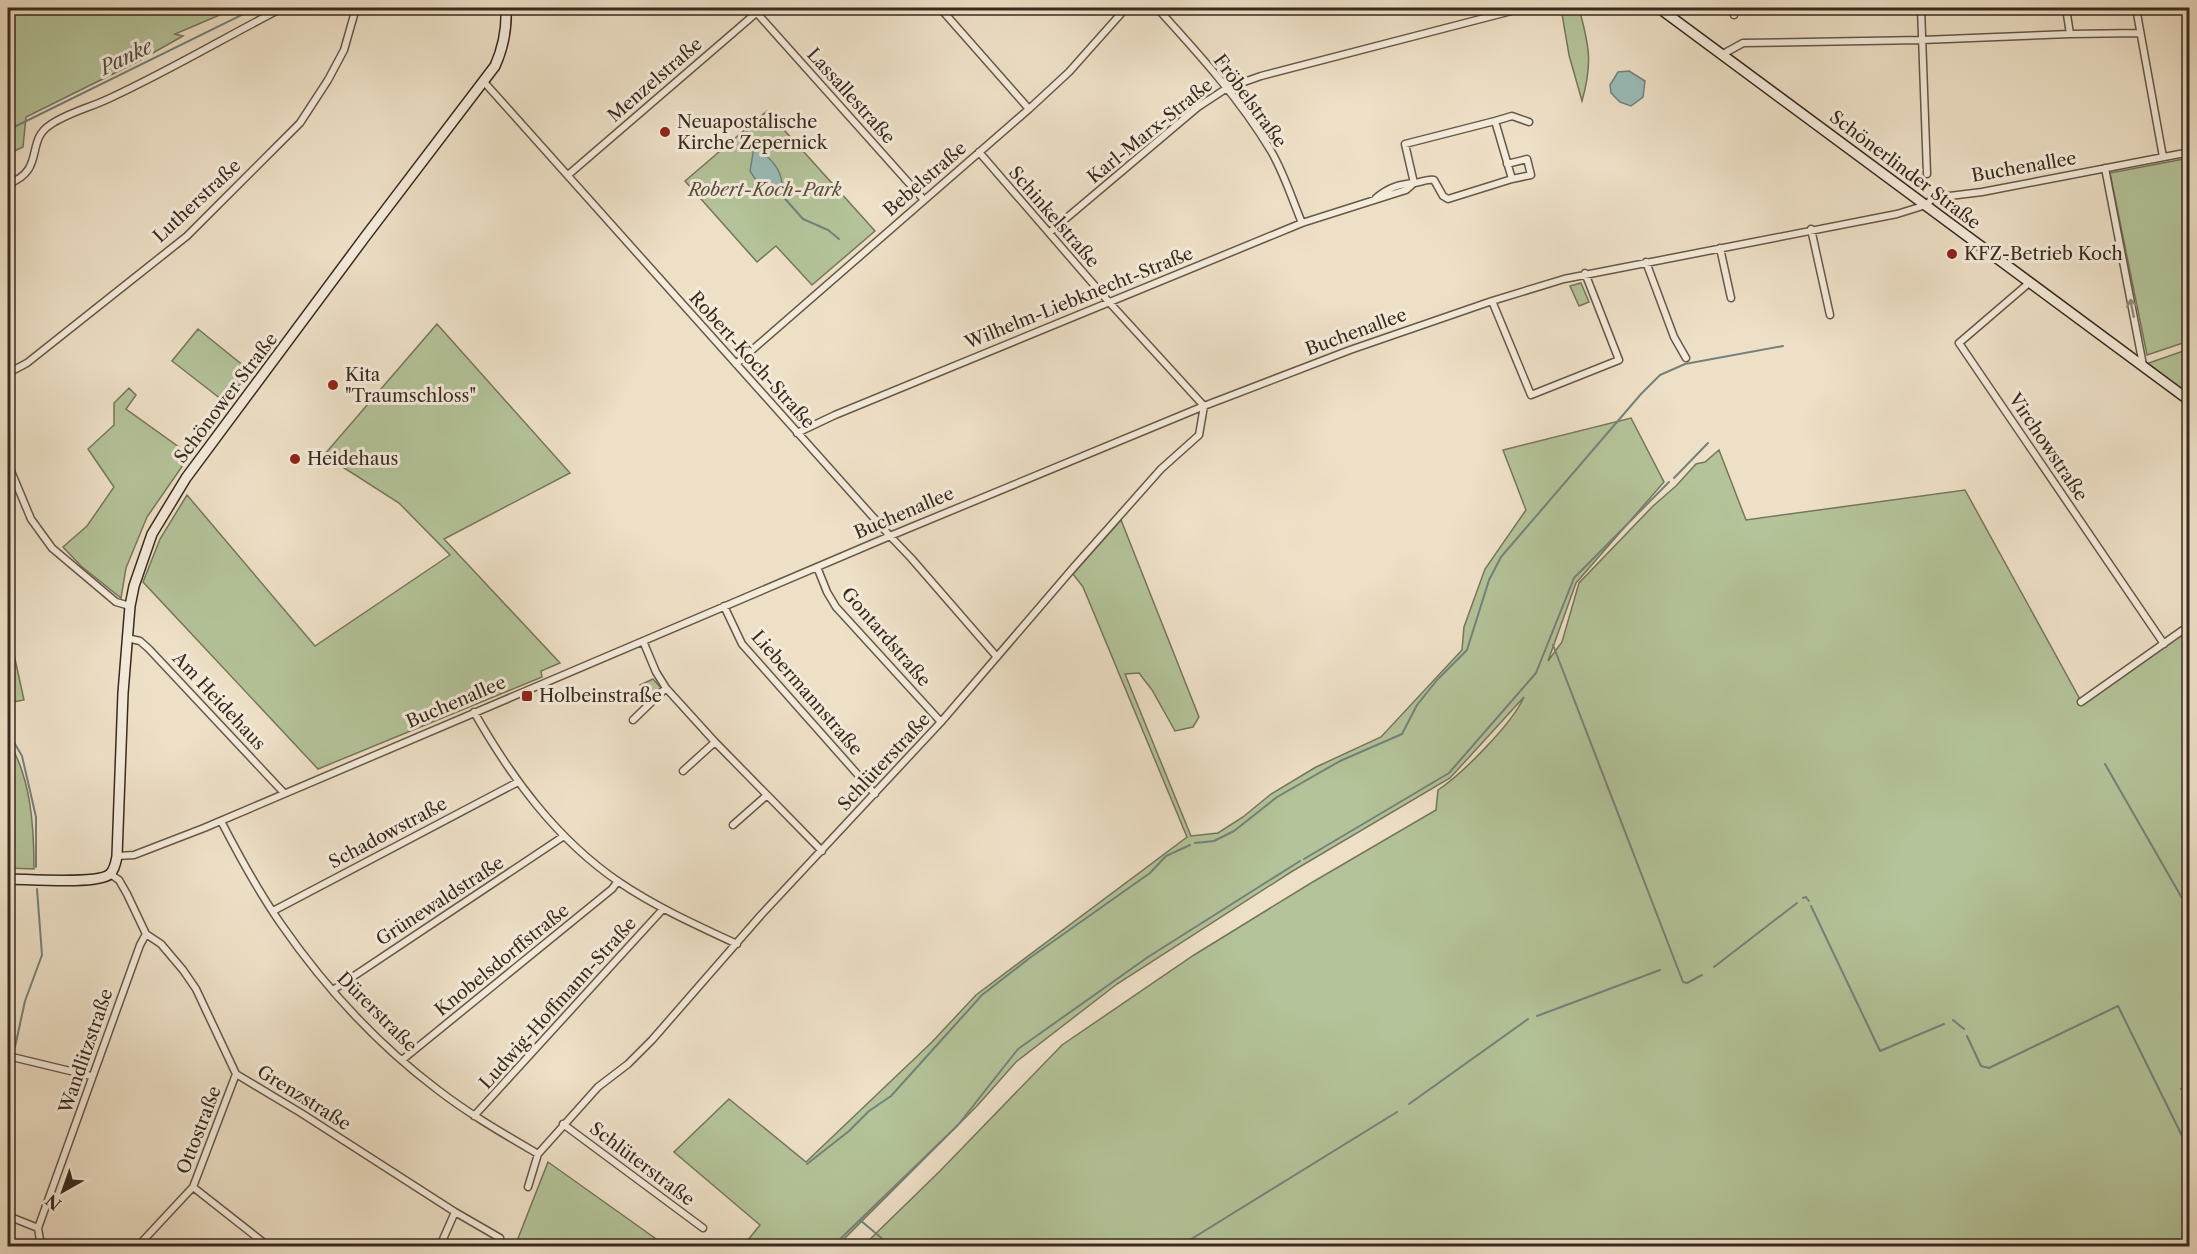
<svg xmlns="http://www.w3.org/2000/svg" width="2197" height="1254" font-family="'Libre Caslon Text',serif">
	<rect width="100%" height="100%" fill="#eee0c7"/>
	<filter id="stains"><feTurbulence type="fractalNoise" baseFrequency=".00333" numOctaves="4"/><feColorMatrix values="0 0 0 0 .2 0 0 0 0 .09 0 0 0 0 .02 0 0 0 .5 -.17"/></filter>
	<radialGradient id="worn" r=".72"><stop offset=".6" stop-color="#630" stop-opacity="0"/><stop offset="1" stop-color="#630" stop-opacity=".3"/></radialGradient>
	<path fill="#b4c399" stroke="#76765c" stroke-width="1.5" d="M 8,8 L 236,8 L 175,34 L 183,36 L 135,63 L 26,117 L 23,147 L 8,154 Z
		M 1561,8 L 1579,8 C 1589,45 1593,63 1582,101 L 1569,55 Z
		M 767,111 L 875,231 L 812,285 L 776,246 L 757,262 L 685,181 Z
		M 2189,158 L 2189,341 L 2147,355 L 2110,173 Z
		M 1581,283 L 1589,302 L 1579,306 L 1570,286 Z
		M 437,324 L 570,473 L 444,539 L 560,663 L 541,671 L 542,677 L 318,769 L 143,582 L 160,539 L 187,495 L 315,646 L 450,555 L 399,503 L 324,455 Z
		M 198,329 L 250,371 L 226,403 L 172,361 Z
		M 2189,349 L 2189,401 L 2143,365 Z
		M 129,388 L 136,395 L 126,409 L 190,455 L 147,517 L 126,568 L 121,598 L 81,566 L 63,547 L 87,526 L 114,487 L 88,449 L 114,425 L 114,403 Z
		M 1631,418 L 1664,482 L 1576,583 L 1548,661 L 1562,642 L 1579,583 L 1653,506 L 1676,486 L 1696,464 L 1705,462 L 1719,450 L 1746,520 L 1965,490 L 2081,701 L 2189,624 L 2189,1246 L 863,1246 L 940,1171 L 1062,1045 L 1194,955 L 1311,883 L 1436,810 L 1438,790 C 1462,774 1512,724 1524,697 L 1450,778 L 1291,872 L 1117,984 L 1016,1062 L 977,1106 L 837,1246 L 743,1246 L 760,1225 L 674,1152 L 729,1099 L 806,1162 L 932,1042 L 976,995 L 1187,837 L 1083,587 L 1073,574 L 1121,520 L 1199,717 L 1193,727 L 1175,731 L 1152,690 L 1139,673 L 1125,674 L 1191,836 L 1218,833 L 1243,817 L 1271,794 L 1316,767 L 1381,737 L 1462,650 L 1464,627 L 1485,569 L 1526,510 L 1503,450 Z
		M 8,627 L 24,700 L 8,703 Z
		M 653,679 L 661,688 L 651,697 L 640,685 Z
		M 8,740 C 31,778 34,826 34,869 L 8,868 Z
		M 548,1162 L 666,1246 L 515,1246 Z"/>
	<path fill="#9abcb9" stroke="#73827b" stroke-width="1.5" d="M 1629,71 L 1645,81 L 1643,97 L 1631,106 L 1620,102 L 1611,93 L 1610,85 L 1618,72 Z
		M 754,147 C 769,156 783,169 782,188 L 775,196 L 759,184 L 755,190 L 750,192 L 751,188 L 756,188 L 758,183 L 750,171 Z"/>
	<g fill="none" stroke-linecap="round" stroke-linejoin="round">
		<path stroke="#73827b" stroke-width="2" d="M 8,130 L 256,8
			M 747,132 L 752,140 L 754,147
			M 779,192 L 803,219 L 828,230 L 839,239
			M 1674,478 L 1708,443
			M 1553,645 L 1683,982 L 1687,983 L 1702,975
			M 8,732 L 22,756 L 36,817 L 36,867
			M 2105,764 L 2190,912
			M 1195,843 L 1214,841 L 1234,831 L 1277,797 L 1340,761 L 1402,734 L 1417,705 L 1437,680 L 1467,650 L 1489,580 L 1501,557 L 1641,394 L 1660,375 L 1685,364 L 1783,346
			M 1304,859 L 1449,773 L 1536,673 L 1574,578 L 1669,482
			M 1803,898 L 1806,897 L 1809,901
			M 1811,906 L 1880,1051 L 1944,1024
			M 1714,967 L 1797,903
			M 1537,1016 L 1660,970
			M 1953,1020 L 1964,1029
			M 1967,1036 L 1981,1066 L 1989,1068 L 2118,1006 L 2190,1152
			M 15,1047 L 25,1001 L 42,955 L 37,889
			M 8,1081 L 11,1067
			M 2181,1089 L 2190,1085
			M 1409,1104 L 1528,1019
			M 807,1164 L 849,1131 L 869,1111 L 891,1096 L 982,995 L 1031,957 L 1150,873 L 1166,856 L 1190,845
			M 860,1220 L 891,1246
			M 833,1246 L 958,1125 L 1018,1049 L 1148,957 L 1300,861
			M 1180,1246 L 1397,1112"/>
		<defs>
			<path id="street" d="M 940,8 L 1029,109
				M 1157,8 C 1198,53 1240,99 1271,151 C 1284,173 1292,199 1302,223
				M 1921,8 L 1927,174
				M 2066,8 L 2070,34
				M 2136,8 L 2163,157
				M 756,12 L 924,200
				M 1734,15 L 1734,8
				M 1723,54 L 1743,43 L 1922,40 L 2070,34 L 2140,33
				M 484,82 L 890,536 L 911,558 L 997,657
				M 1495,121 L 1512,116 L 1529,122
				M 1507,164 L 1527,159 L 1531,175 L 1512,179
				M 2105,168 L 2143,365
				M 568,175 L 762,8
				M 8,184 C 46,170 25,141 50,125 C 67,113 89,108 108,99 C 167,72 224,38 282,8
				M 1376,198 C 1389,187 1400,184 1415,183 C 1422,182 1427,179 1434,180 L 1443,196 L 1448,199 L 1512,179 L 1495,121 L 1405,144 L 1414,183
				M 1811,229 L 1830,315
				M 1050,232 L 1198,107 L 1227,88 L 1261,76 L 1523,8
				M 1720,248 L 1731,298
				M 1646,262 L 1674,337 L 1686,358
				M 2029,283 L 1959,343 L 2164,644
				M 1492,301 L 1531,395 L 1619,360 L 1585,273
				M 736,364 L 1029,109 L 1069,72 L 1126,8
				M 8,373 L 27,363 L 187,236 L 300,123 L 328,80 L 344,50 L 356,8
				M 797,433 L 835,415 L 1302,223 L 1406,190 L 1414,183
				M 8,464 L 31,519 L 52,548 L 116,602 L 130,606
				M 817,567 L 827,592 L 836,607 L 941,722
				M 724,606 L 742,644 L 875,794
				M 127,638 L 140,641 L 149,649 L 284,793
				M 643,641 L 656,672 L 666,688 L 715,742 L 822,851
				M 2081,702 L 2190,625
				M 474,712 C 511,777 556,839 619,882 C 656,907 696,925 737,944
				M 633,720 L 666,688
				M 683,771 L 715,742
				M 221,821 C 239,856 258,891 281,924 C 324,986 377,1044 438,1090 C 469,1114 504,1134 538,1154 L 528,1187
				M 733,825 L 766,796
				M 117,856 L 134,855 L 204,828 L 890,536 L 1204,406 L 1350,350 L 1492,301 L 1564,279 L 1897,214 L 1926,205 L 1933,198 L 1982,192 L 2190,152
				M 110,874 L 119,880 L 127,894 L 146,934 L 161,944 L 183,970 L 196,989 L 236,1074 L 301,1113 L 455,1212 L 500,1238
				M 273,911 L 518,782
				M 333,990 L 564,836
				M 8,1056 L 91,1076
				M 402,1060 L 612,889 L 618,881
				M 474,1116 L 663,909
				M 563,1124 L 703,1228
				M 538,1154 L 598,1087 L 628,1064 L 652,1040 L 761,915 L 941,722 L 1074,567 L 1161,469 L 1199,435 L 1204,406 L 1108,301 L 979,152
				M 193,1187 L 268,1246
				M 8,1216 L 38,1228
				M 41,1246 L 38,1228 L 140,945 L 146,934
				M 138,1246 L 193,1187 L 236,1074
				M 440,1246 L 455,1212"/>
			<path id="secondary" d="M 1659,8 L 2190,401
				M 8,879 C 27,879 98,885 110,874 C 115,869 116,862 117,856 L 123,693 L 130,606 L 134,586 L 152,534 L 186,478 L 365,237 L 495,66 C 504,46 507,29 506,8"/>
		</defs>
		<use href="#street" stroke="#665848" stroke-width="9"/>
		<use href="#secondary" stroke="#382a1e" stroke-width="12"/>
		<use href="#street" stroke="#f4ebdb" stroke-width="6"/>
		<use href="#secondary" stroke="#f4ebdb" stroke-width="9"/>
	</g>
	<defs><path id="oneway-shaft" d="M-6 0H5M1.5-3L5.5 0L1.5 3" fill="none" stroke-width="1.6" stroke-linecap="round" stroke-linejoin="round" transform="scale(1.5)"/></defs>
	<use stroke="#968a7c" href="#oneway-shaft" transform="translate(2132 308) rotate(-101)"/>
	<g fill="#8f2418" stroke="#f4ebdb" stroke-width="2">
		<circle cx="665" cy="132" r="6"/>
		<circle cx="1952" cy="254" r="6"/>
		<circle cx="333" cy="385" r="6"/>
		<circle cx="295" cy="459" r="6"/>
		<rect x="521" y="690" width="12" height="12" rx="3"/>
	</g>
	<g text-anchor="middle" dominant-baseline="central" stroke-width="6" stroke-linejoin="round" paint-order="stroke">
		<g font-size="18" fill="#382a1e" stroke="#f4ebdb">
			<text transform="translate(655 80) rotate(-41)">Menzelstraße</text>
			<text transform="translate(851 96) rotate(48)">Lassallestraße</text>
			<text transform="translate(1250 101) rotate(54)">Fröbelstraße</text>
			<text transform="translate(1150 131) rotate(-39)">Karl-Marx-Straße</text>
			<text transform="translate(2024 167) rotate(-10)">Buchenallee</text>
			<text transform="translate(1905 170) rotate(37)">Schönerlinder Straße</text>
			<text transform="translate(925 179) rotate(-41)">Bebelstraße</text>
			<text transform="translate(197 201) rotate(-43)">Lutherstraße</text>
			<text transform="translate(1054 217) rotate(49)">Schinkelstraße</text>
			<text transform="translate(1079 298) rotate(-22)">Wilhelm-Liebknecht-Straße</text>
			<text transform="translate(1356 332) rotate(-20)">Buchenallee</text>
			<text transform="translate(752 360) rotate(48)">Robert-Koch-Straße</text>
			<text transform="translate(226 398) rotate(-53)">Schönower Straße</text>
			<text transform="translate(2048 447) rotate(56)">Virchowstraße</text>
			<text transform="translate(904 513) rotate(-23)">Buchenallee</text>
			<text transform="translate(886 637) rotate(49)">Gontardstraße</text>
			<text transform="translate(807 693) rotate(49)">Liebermannstraße</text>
			<text transform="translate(219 701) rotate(47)">Am Heidehaus</text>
			<text transform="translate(456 702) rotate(-23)">Buchenallee</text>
			<text transform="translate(884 762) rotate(-47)">Schlüterstraße</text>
			<text transform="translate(388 833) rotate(-28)">Schadowstraße</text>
			<text transform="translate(440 901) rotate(-33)">Grünewaldstraße</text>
			<text transform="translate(502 960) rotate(-39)">Knobelsdorffstraße</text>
			<text transform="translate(558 1003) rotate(-48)">Ludwig-Hoffmann-Straße</text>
			<text transform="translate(377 1012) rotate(45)">Dürerstraße</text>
			<text transform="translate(86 1051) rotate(-71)">Wandlitzstraße</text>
			<text transform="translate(304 1098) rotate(32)">Grenzstraße</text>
			<text transform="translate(199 1130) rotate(-69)">Ottostraße</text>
			<text transform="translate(642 1164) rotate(37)">Schlüterstraße</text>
		</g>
		<g font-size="18" fill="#382a1e" stroke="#f4ebdb" text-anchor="start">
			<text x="677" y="122">Neuapostalische<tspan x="677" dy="21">Kirche Zepernick</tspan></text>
			<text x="1964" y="254">KFZ-Betrieb Koch</text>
			<text x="345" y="375">Kita<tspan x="345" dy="21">"Traumschloss"</tspan></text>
			<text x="307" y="459">Heidehaus</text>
			<text x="539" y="696">Holbeinstraße</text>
		</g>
		<g font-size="18" font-style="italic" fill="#57503d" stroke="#f4ebdb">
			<text x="765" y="190">Robert-Koch-Park</text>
		</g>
		<g font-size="20" font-style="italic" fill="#504e45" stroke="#f4ebdb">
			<text transform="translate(126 57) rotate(-26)">Panke</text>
		</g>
	</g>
	<rect width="2197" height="1254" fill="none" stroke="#eee0c7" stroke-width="30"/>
	<rect x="9" y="9" width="2179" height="1236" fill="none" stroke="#382a1e" stroke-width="3"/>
	<rect x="15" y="15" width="2167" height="1224" fill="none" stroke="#382a1e" stroke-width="1.5"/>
	<g transform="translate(63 1191) rotate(220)" stroke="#f4ebdb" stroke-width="4.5" paint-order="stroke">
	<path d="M0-4.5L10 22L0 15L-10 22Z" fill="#382a1e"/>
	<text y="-9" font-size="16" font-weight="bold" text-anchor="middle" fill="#382a1e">N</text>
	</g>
	<rect width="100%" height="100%" filter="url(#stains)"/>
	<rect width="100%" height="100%" fill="url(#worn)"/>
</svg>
